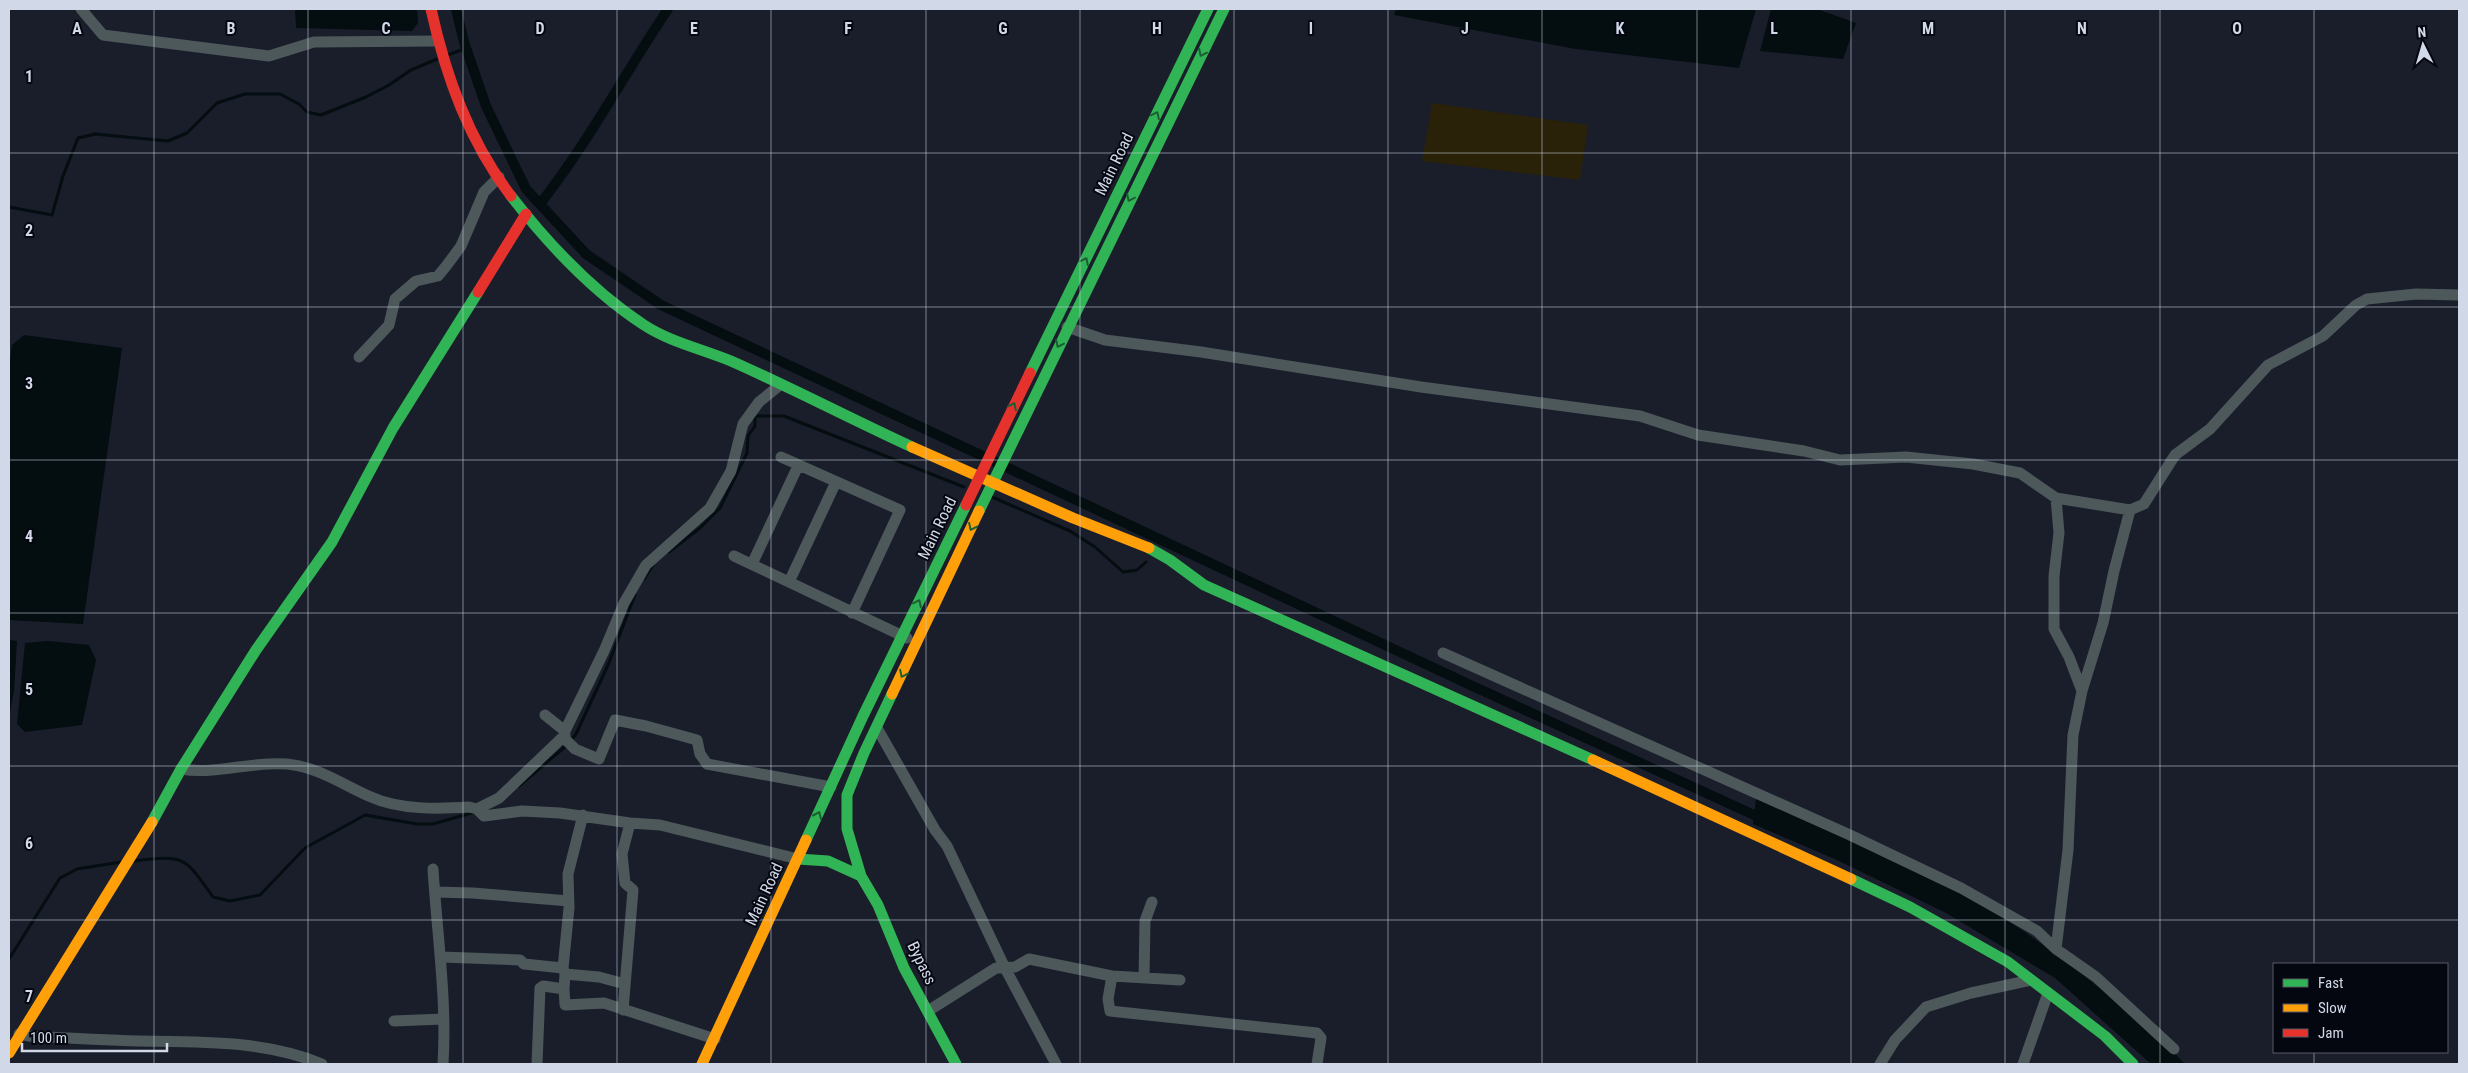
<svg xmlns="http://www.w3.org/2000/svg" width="2468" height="1073" font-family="'Roboto Condensed',sans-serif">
	<rect width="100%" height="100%" fill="#1a1e2b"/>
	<path fill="#292208" d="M 1432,103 L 1588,125 L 1580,180 L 1422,161 Z"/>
	<path fill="#040d10" d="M 295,9 L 417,9 L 418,23 L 412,31 L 296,28 Z
		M 1396,9 L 1756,9 L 1739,68 L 1576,49 L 1394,15 Z
		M 1771,9 L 1817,9 L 1856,23 L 1843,59 L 1760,51 Z
		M 24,335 L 122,348 L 83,624 L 9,620 L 9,368 L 12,345 Z
		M 9,640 L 17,641 L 14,691 L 9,717 Z
		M 48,641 L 89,645 L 96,660 L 82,725 L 25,732 L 17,724 L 25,643 Z
		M 1756,798 C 1840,836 1927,871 2005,919 C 2031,935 2055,954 2079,972 C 2116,1001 2153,1030 2185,1064 L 2151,1064 L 2055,978 L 1946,913 L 1837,860 L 1753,824 Z"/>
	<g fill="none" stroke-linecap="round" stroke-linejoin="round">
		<path stroke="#040d10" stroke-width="3" d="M 445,56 L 467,48
			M 9,207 L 52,215 L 63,176 L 78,138 L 95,134 L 168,141 L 187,133 L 217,103 L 245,94 L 280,94 L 299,104 L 307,112 L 321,115 L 366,97 L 389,85 L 411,70 L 437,59
			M 992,497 L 1070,531 L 1095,547 L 1123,572 L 1137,570 L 1146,562
			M 669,552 L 700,528 L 720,508 L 747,453 L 748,436 L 755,426 L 755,416 L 784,416 L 964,487
			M 644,579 L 653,565
			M 571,740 L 576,734 L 608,665 L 635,595
			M 519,786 L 567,745
			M 134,861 C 185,855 184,856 213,897 L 230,901 L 260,895 L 305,848 L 365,815 L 417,824 L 433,824 L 475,812
			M 9,959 L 60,878 L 77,869 L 121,862"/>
		<path stroke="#040d10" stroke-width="10" d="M 456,9 L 464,42 L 486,106 L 526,189 L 586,254 L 661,305 L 1466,683 L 1765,820
			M 540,204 C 588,143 625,73 668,9"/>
		<path stroke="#4d585b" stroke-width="11" d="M 81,9 L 103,35 L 269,56 L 314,42 L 436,41
			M 1067,327 L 1105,340 L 1201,352 L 1421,387 L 1640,416 L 1698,435 L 1804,451 L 1840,460 L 1906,457 L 1973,464 L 2020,473 L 2056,498 L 2130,510 L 2144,504 L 2175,455 L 2210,429 L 2268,365 L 2323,336 L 2356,305 L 2367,299 L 2416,294 L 2459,295
			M 359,357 L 389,325 L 395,299 L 416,281 L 438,276 L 447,265 L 461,246 L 484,192 L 499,177
			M 781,457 L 900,510 L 852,613
			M 2056,498 L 2059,533 L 2054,576 L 2054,629 L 2069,657 L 2082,691
			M 734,556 L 907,638
			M 752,564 L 798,466
			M 789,582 L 836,482
			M 1443,653 L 1850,835 L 1961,888 L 2037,931 L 2056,949 L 2096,977 L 2174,1049
			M 545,715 L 565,731 L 564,738 L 575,749 L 599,759 L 615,720 L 646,726 L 697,740 L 700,754 L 707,764 L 831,787
			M 877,728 L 935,830 L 947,846 L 1005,968 L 1056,1064
			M 565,731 L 604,651 L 624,603 L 646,565 L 710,508 L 731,471 L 743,424 L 759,402 L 780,385
			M 181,769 C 217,775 251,761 287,764 C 319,767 343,785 371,797 C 400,810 438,809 469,807 L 477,809 L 484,816 L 522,811 L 560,813 L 630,823 L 660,825 L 798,859
			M 477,809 L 499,798 L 565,735
			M 433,869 C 437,934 447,999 443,1064
			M 435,892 L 473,893 L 569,901
			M 2056,949 L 2068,850 L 2073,735 L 2082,691 L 2103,623 L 2114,571 L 2130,510
			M 441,957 L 520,960 L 524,964 L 563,968
			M 565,974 L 599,977 L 625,984
			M 1112,976 L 1180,980
			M 1144,978 L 1145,921 L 1152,902
			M 564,989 L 565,1005 L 604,1003 L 715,1039
			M 623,1010 L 633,890 L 625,883 L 622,854 L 630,823
			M 928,1011 L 996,968 L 1015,967 L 1029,959 L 1112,976 L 1108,999 L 1110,1011 L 1317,1033 L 1321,1038 L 1317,1064
			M 394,1021 L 443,1019
			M 19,1034 L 28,1036 C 65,1038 102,1040 138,1041 C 200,1042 264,1040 322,1064
			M 537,1064 L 540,988 L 543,986 L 564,989 L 565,974 L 563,968 L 569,908 L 568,874 L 583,815
			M 1880,1064 L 1895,1040 L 1926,1007 L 1971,993 L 2031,980
			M 2023,1064 L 2048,993"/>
		<path stroke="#30b455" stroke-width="11" d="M 511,196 C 549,245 592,291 644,325 C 670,342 702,349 731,361 C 792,388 851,419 912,447
			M 1030,373 L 1208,9
			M 979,511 L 1224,9
			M 1149,548 L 1170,560 L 1204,585 L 1593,760
			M 892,694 L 864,753 L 847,795 L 847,829 L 861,876 L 878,905 L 904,968 L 956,1064
			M 152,822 L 181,769 L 256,650 L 332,542 L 393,428 L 478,292
			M 806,840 L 863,716 L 966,505
			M 798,859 L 828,861 L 861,876
			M 1851,879 L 1910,907 L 2008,962 L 2105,1036 L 2133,1064"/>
		<path stroke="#ff9f0a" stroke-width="11" d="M 912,447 L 1073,518 L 1149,548
			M 892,694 L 979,511
			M 1593,760 L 1851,879
			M 9,1053 L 152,822
			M 702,1064 L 806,840"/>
		<path stroke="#e5322d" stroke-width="11" d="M 431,9 C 446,77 469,141 511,196
			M 478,292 L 526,214
			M 966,505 L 1030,373"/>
	</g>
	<defs><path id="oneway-chevron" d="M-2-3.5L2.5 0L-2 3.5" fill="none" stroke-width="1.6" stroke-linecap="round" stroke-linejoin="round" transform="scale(1.25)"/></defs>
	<g stroke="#1a5e32">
		<use href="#oneway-chevron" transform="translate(1202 53) rotate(116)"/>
		<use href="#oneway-chevron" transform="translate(1156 115) rotate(-64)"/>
		<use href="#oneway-chevron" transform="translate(1130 198) rotate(116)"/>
		<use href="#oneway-chevron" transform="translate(1085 261) rotate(-64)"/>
		<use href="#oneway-chevron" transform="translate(1059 344) rotate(116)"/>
		<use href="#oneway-chevron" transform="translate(1013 406) rotate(-64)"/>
		<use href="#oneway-chevron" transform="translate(972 527) rotate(115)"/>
		<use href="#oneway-chevron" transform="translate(918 603) rotate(-64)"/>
		<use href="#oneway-chevron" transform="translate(903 674) rotate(116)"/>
		<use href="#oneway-chevron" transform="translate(818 815) rotate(-66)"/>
	</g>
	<path fill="none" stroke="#d1d8e7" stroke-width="1" stroke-opacity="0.55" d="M 154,9 L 154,1064M 308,9 L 308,1064M 463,9 L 463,1064M 617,9 L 617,1064M 771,9 L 771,1064M 926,9 L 926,1064M 1080,9 L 1080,1064M 1234,9 L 1234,1064M 1388,9 L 1388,1064M 1542,9 L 1542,1064M 1697,9 L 1697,1064M 1851,9 L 1851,1064M 2005,9 L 2005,1064M 2160,9 L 2160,1064M 2314,9 L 2314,964M 9,153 L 2459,153M 9,307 L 2459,307M 9,460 L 2459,460M 9,613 L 2459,613M 9,766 L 2459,766M 9,920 L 2459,920M 2314,1052 L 2314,1064"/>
	<g text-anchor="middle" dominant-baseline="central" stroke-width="4" stroke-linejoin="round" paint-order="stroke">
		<g font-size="16" fill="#d1d8e7" stroke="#040710">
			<text transform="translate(1114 164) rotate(-64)">Main Road</text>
			<text transform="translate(937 528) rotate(-64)">Main Road</text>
			<text transform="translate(764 894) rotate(-65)">Main Road</text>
			<text transform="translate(922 963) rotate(64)">Bypass</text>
		</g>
	</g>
	<g font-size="16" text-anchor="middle" font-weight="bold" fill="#d1d8e7" stroke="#040710" stroke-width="4" stroke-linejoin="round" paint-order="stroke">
		<text x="77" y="34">A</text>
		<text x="231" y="34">B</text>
		<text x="386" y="34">C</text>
		<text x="540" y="34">D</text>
		<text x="694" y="34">E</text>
		<text x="848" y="34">F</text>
		<text x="1003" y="34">G</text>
		<text x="1157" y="34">H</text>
		<text x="1311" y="34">I</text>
		<text x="1465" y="34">J</text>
		<text x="1620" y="34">K</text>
		<text x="1774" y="34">L</text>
		<text x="1928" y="34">M</text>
		<text x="2082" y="34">N</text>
		<text x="2237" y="34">O</text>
		<text x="29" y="82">1</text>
		<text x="29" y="236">2</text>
		<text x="29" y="389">3</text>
		<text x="29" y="542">4</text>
		<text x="29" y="695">5</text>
		<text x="29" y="849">6</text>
		<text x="29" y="1002">7</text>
	</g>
	<rect width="2468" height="1073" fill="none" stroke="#d1d8e7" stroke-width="20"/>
	<rect x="2273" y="963" width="175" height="90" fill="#040710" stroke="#565b66"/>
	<rect x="2283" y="979" width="25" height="8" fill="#30b455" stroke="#565b66"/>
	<text x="2318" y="988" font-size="15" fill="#d1d8e7">Fast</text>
	<rect x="2283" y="1004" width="25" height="8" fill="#ff9f0a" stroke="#565b66"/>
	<text x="2318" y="1013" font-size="15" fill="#d1d8e7">Slow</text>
	<rect x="2283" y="1029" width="25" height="8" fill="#e5322d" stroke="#565b66"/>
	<text x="2318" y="1038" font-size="15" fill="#d1d8e7">Jam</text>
	<g transform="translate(2423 45) rotate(355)" stroke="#040710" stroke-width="4" paint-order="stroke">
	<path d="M0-4L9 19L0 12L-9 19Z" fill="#d1d8e7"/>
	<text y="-8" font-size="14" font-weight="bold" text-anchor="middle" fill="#d1d8e7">N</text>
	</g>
	<path d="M22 1043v8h145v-8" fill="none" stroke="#d1d8e7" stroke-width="2.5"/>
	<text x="30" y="1043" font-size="15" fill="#d1d8e7" stroke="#040710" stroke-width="4" paint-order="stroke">100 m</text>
</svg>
